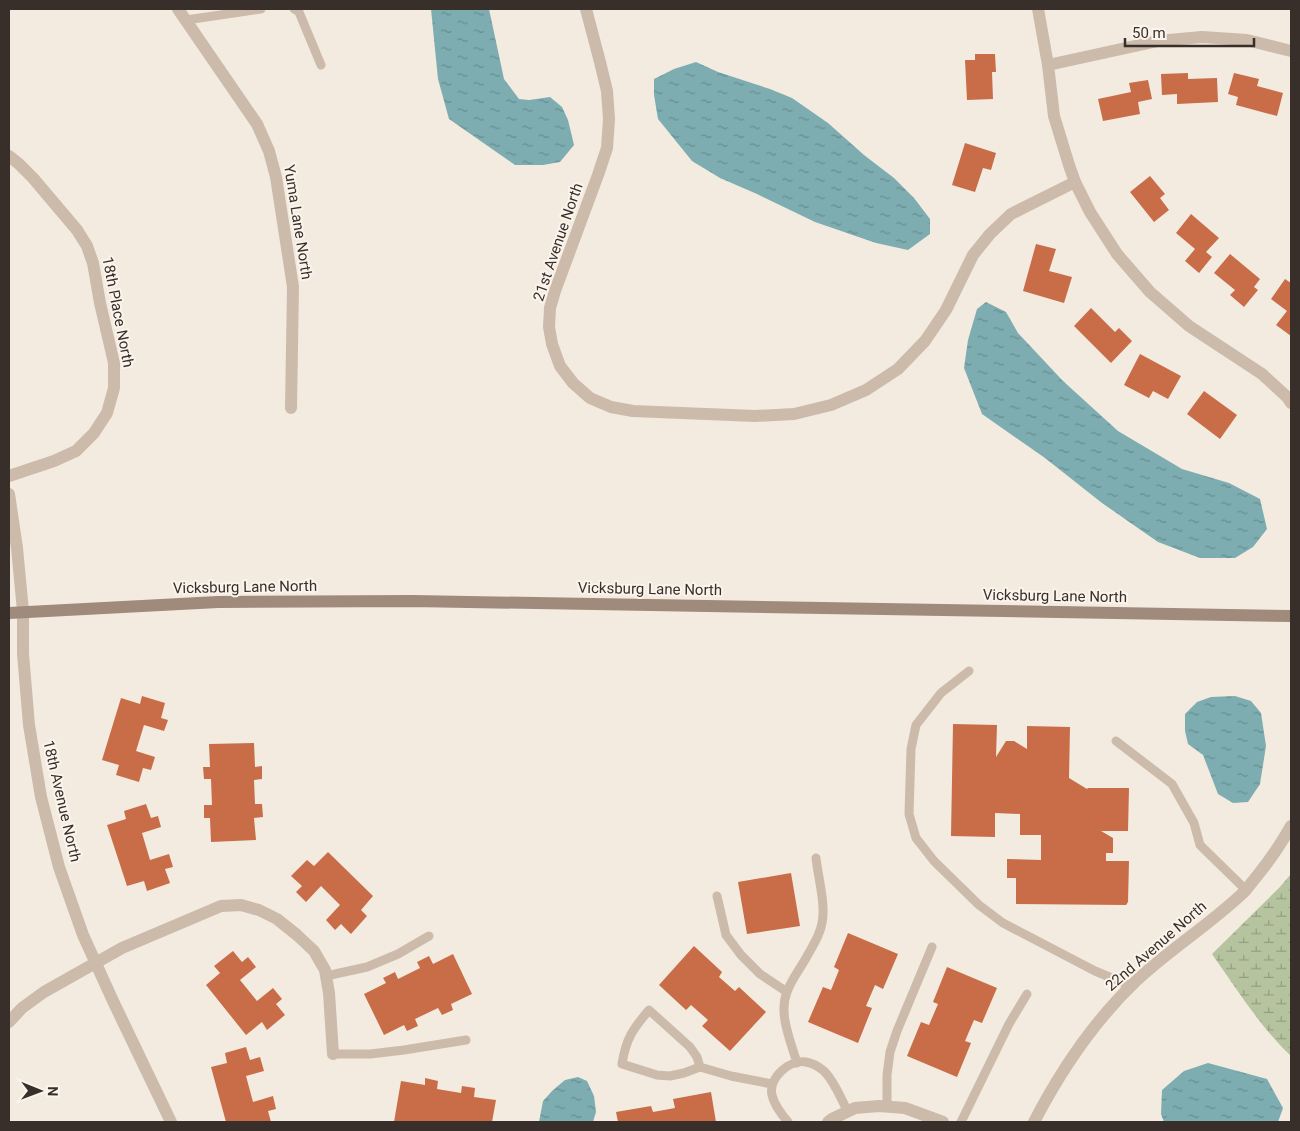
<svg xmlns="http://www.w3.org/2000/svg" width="1300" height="1131" font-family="Roboto,sans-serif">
	<defs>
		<pattern id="wetland-marsh" width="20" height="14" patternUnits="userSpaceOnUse" patternTransform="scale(1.25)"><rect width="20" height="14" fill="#b5c39e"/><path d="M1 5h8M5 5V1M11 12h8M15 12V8" fill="none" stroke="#949f81"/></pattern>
		<pattern id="water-ripples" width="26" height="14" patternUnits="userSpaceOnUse" patternTransform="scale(1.25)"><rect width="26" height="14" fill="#7dadb1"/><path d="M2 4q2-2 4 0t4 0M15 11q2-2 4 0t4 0" fill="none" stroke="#678d90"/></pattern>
	</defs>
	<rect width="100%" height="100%" fill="#f3ebdf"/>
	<path fill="url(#wetland-marsh)" d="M 1291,874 L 1291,1056 C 1260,1027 1236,988 1212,954 L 1279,888 Z"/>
	<path fill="url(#water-ripples)" d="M 431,9 L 489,9 L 504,79 L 519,99 L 529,100 L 550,97 L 562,107 L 568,120 L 574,145 L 560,162 L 543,165 L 515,165 L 449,119 L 438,79 Z
		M 696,62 L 718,72 L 770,89 L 792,98 L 828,123 L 864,155 L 894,178 L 914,198 L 930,219 L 930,234 L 908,250 L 876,243 L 815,222 L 757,194 L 720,178 L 692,161 L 658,119 L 654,95 L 654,79 L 674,69 Z
		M 986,302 L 1006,312 L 1018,333 L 1063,381 L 1118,431 L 1182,469 L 1229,483 L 1260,499 L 1267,529 L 1253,547 L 1235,558 L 1200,558 L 1158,542 L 1102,503 L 1045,458 L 982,414 L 964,368 L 968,340 L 977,309 Z
		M 1235,696 L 1251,701 L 1261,713 L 1266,746 L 1260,784 L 1248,802 L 1233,803 L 1218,794 L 1203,755 L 1188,744 L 1185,731 L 1185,714 L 1197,702 L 1211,697 Z
		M 1208,1063 L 1267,1079 L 1283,1108 L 1278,1122 L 1164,1122 L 1161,1114 L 1162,1090 L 1184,1071 Z
		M 578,1077 L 587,1081 L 594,1096 L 596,1112 L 593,1122 L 539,1122 L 543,1101 L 553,1090 L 565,1080 Z"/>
	<path fill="#c86d48" d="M 975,54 L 995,54 L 996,72 L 992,72 L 993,99 L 967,100 L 965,60 L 975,60 Z
		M 1188,73 L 1188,79 L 1217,78 L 1218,102 L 1177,104 L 1177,94 L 1162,95 L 1161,74 Z
		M 1234,73 L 1259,79 L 1257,86 L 1283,93 L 1277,116 L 1236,105 L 1238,97 L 1228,94 Z
		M 1148,80 L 1152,99 L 1138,102 L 1140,114 L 1103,121 L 1098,99 L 1131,92 L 1129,83 Z
		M 965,143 L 996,153 L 991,170 L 983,168 L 975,192 L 952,185 Z
		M 1150,176 L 1165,194 L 1160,198 L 1169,210 L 1154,222 L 1130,192 Z
		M 1191,214 L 1219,238 L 1206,252 L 1212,257 L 1199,273 L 1185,261 L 1195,249 L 1176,233 Z
		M 1036,244 L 1056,249 L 1049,271 L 1072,277 L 1064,303 L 1023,291 Z
		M 1230,254 L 1260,279 L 1254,287 L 1258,290 L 1244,307 L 1230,295 L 1235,290 L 1214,273 Z
		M 1285,279 L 1291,283 L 1291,336 L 1276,325 L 1287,311 L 1271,299 Z
		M 1091,308 L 1115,332 L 1119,328 L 1132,341 L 1111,363 L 1074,326 Z
		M 1140,354 L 1181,376 L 1168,399 L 1153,391 L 1149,398 L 1124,385 Z
		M 1204,391 L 1237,415 L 1220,439 L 1187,414 Z
		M 142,696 L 165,703 L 161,718 L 168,720 L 164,731 L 144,725 L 136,751 L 155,757 L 151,770 L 143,768 L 139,782 L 116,775 L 119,765 L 102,760 L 121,698 L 140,704 Z
		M 953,724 L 997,725 L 996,757 L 1006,741 L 1014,741 L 1027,749 L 1027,726 L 1070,727 L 1069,778 L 1087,789 L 1088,788 L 1129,788 L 1128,831 L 1101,831 L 1113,838 L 1113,853 L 1106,853 L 1106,861 L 1129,861 L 1128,902 L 1126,905 L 1016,904 L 1016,878 L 1007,878 L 1007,859 L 1041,860 L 1041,835 L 1020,835 L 1020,814 L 995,813 L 995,837 L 951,836 Z
		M 254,743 L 255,767 L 262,766 L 262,779 L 254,780 L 255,804 L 262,804 L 263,817 L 254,818 L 256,840 L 211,842 L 210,818 L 204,818 L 204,805 L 212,805 L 211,779 L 204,779 L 203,767 L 210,767 L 209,744 Z
		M 146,804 L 151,818 L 158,816 L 161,827 L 142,833 L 150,860 L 169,854 L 173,867 L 165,869 L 170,883 L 147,891 L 144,881 L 127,886 L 107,825 L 126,819 L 124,811 Z
		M 328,852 L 373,896 L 361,910 L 367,916 L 351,934 L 341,924 L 335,930 L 326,920 L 340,905 L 321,886 L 306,902 L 296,892 L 302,886 L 291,876 L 307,860 L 314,866 Z
		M 791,873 L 800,926 L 747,934 L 738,882 Z
		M 848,933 L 898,954 L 883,989 L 875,985 L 866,1006 L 872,1008 L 858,1043 L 808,1022 L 823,987 L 831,990 L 839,970 L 834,967 Z
		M 694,946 L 722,972 L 719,977 L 735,991 L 739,987 L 766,1012 L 730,1051 L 702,1026 L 708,1020 L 691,1005 L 686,1010 L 659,985 Z
		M 233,951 L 242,962 L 248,957 L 256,967 L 240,980 L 257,1001 L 273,988 L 282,999 L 276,1004 L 285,1015 L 267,1030 L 262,1022 L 246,1035 L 206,985 L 220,973 L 214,966 Z
		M 453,954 L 472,994 L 451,1004 L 453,1010 L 442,1015 L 438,1008 L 415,1019 L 418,1026 L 407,1031 L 404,1025 L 384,1035 L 364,994 L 386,983 L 383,978 L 395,972 L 398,979 L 420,968 L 417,962 L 429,956 L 433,964 Z
		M 947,967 L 997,988 L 982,1023 L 974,1020 L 965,1041 L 971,1043 L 957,1077 L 907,1056 L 921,1022 L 929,1025 L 938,1004 L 933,1002 Z
		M 246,1047 L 250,1060 L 260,1057 L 264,1071 L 246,1076 L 253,1102 L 273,1096 L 276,1109 L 268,1111 L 271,1122 L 226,1122 L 211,1067 L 227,1063 L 225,1053 Z
		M 425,1078 L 438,1081 L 437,1089 L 461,1093 L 462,1086 L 475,1088 L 474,1097 L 496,1100 L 492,1122 L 394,1122 L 401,1081 L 425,1085 Z
		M 711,1092 L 716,1122 L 618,1122 L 616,1112 L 651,1106 L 653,1112 L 675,1108 L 673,1099 Z"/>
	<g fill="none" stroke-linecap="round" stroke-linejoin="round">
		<path stroke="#cba" stroke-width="9" d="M 294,9 L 299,12 L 321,65
			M 186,20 L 261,9
			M 969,671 L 941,693 L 916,725 L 911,749 L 909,814 L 916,838 L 934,861 L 979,905 L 1003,923 L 1095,971 L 1131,986
			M 1116,741 L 1172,784 L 1194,823 L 1200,845 L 1246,890
			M 717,896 L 726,935 L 741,955 L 760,974 L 787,992
			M 326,976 L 367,967 L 398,954 L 429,936
			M 333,1054 L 370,1054 L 404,1050 L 466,1040
			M 797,1063 C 791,1042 778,1014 787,992 C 791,980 800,969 806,958 C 812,947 820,936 822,923 C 826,905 818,877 816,858
			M 700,1067 L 697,1057 L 690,1047 L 649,1010 C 633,1029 626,1038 622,1064 L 657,1075 L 670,1076 L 684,1073 L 700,1067 L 731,1076 L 772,1084
			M 887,1106 L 887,1075 L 890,1052 L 897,1031 L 932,947
			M 788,1122 C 782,1115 774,1105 772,1095 C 768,1078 790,1059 806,1062 C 813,1063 819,1067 824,1071 C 835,1082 841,1099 848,1112
			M 961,1122 L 1009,1024 L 1027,994"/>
		<path stroke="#cba" stroke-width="12" d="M 178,9 L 257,124 L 269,151 L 276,177 L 293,287 L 291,408
			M 586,9 L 600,62 L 607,91 L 609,119 L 607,148 L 598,175 L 555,291 L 550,308 L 549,327 L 552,344 L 560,366 L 573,383 L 590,398 L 611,407 L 633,411 L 755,416 L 794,414 L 831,405 L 866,390 L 898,369 L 925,341 L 946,310 L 973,255 L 990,234 L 1011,214 L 1075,182
			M 1048,65 L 1158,41 L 1202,37 L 1247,40 L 1291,51
			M 9,156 L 19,164 L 33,178 L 77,230 L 87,246 L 93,263 L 100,303 L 114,363 L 114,388 L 107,413 L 94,433 L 76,451 L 54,461 L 9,476
			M 9,494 L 17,548 L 23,611
			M 9,1022 L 22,1008 L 44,992 L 122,948 L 221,906 L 241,905 L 259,910 L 277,919 L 297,935 L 314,951 L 325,970 L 329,993 L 333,1054
			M 828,1122 L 832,1119 L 855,1108 L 879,1106 L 905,1108 L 943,1122
			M 1034,1122 C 1061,1070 1094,1021 1136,981 C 1171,948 1211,924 1245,891 C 1249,886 1253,881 1257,876 C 1270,860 1281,844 1291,826"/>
		<path stroke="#cba" stroke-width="12" d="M 1038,9 L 1048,65 L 1054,116 L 1069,165 L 1075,182 L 1090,212 L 1117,254 L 1150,292 L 1189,326 L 1262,374 L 1287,397 L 1291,403
			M 23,611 L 23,654 L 29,725 L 41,797 L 59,867 L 83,935 L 113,1001 L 171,1122"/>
		<path stroke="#a08a7b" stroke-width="12" d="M 9,613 L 218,602 L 413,601 L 1291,616"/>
	</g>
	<g text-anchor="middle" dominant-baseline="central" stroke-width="4" stroke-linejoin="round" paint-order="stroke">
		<g font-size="15" fill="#392f2a" stroke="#fbf4ec">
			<text transform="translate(298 222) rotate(81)">Yuma Lane North</text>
			<text transform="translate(558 242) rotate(-71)">21st Avenue North</text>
			<text transform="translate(118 312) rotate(79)">18th Place North</text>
			<text transform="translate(245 587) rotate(-1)">Vicksburg Lane North</text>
			<text transform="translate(650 589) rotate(1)">Vicksburg Lane North</text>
			<text transform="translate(1055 596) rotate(1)">Vicksburg Lane North</text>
			<text transform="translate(62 801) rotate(77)">18th Avenue North</text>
			<text transform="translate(1156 946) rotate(-41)">22nd Avenue North</text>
		</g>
	</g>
	<rect width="1300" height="1131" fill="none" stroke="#392f2a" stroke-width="20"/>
	<g transform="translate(40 1091) rotate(91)" stroke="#fbf4ec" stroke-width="4" paint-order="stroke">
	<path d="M0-4L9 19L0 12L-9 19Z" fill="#392f2a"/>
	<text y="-8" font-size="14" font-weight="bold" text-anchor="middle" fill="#392f2a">N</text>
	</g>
	<path d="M1125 38v8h129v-8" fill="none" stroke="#392f2a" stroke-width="2.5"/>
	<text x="1132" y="38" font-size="15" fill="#392f2a" stroke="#fbf4ec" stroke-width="4" paint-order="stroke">50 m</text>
</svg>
